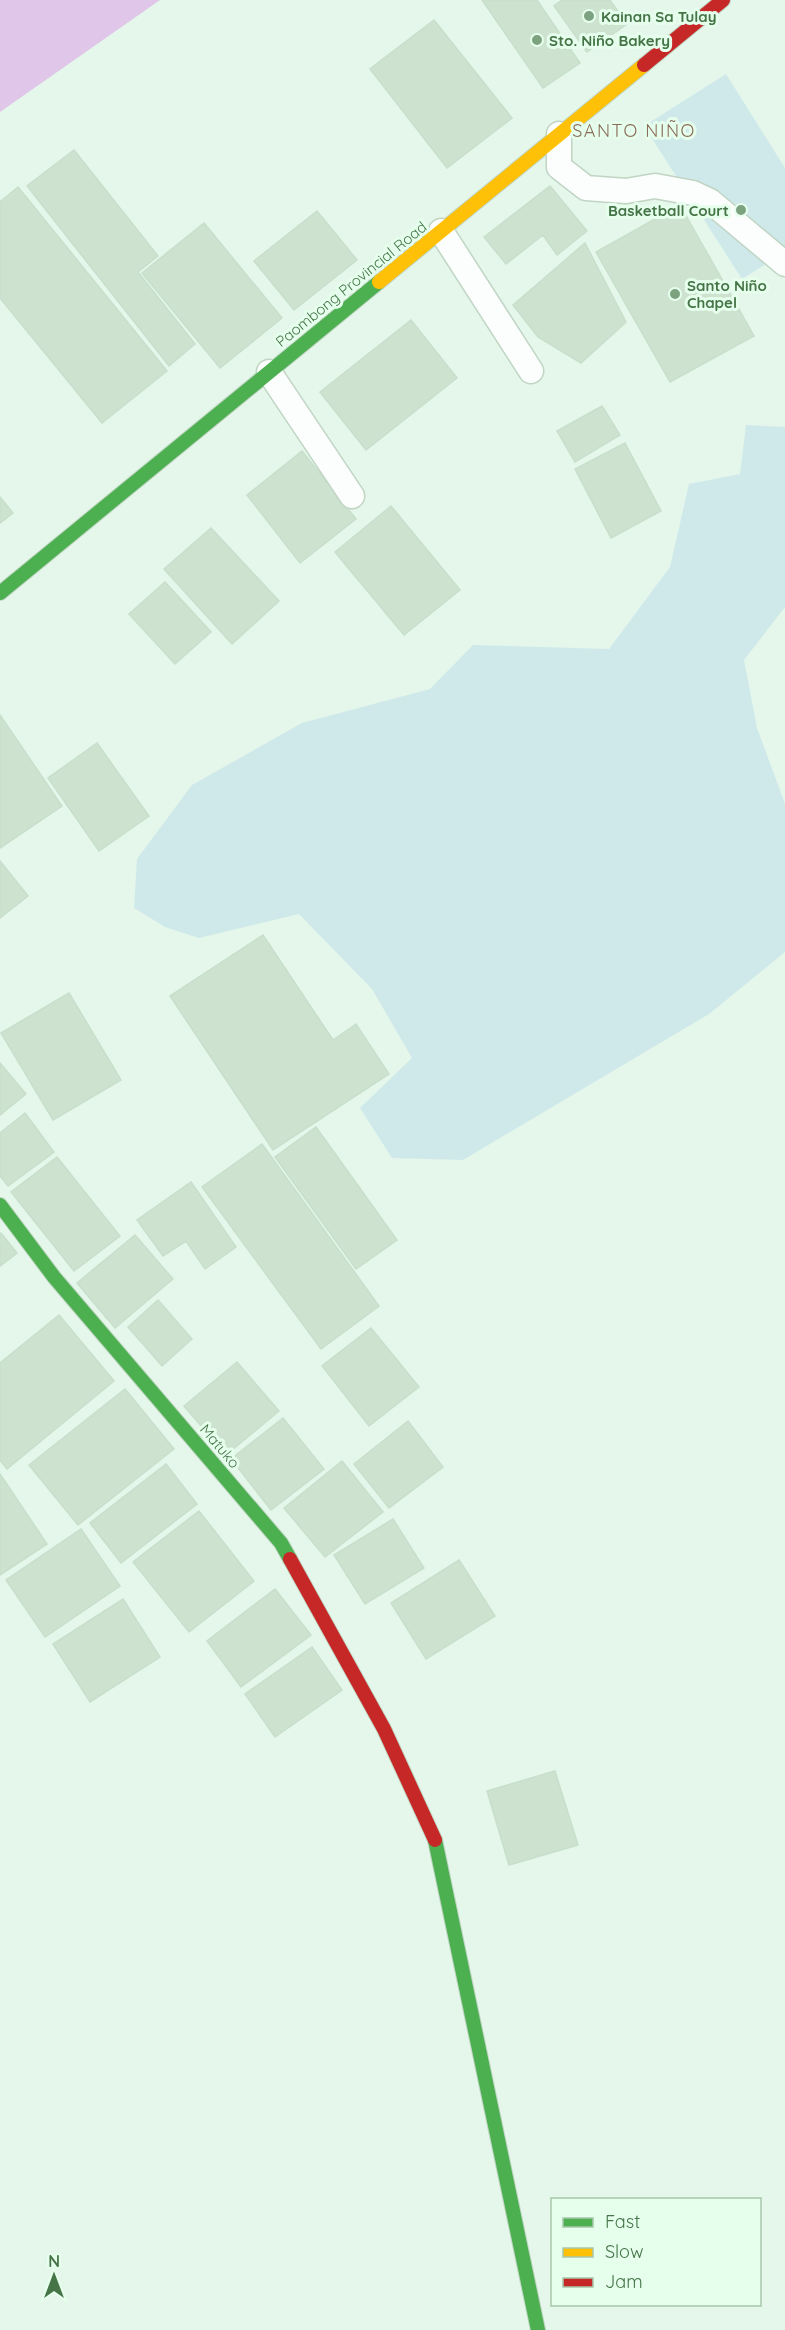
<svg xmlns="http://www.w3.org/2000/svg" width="785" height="2330" font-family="Quicksand,sans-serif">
	<rect width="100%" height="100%" fill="#e5f6ea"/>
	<path fill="#cfe9eb" d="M 726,74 L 785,168 L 785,252 L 742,279 L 644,126 Z
		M 746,425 L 785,427 L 785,607 L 744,660 L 757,728 L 785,804 L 785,952 L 709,1014 L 463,1160 L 392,1158 L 360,1108 L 412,1058 L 372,989 L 299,914 L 199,938 L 165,927 L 134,908 L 137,859 L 192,785 L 302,723 L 430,689 L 473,645 L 609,649 L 670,567 L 689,484 L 740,474 Z"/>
	<path fill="#e0c6e8" d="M 0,0 L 160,0 L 0,112 Z"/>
	<path fill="#cde3d0" stroke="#c7dfcb" stroke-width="1.5" d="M 482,0 L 537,0 L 580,63 L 543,88 Z
		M 562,0 L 610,0 L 627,24 L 587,52 L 554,6 Z
		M 434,20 L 512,118 L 447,168 L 370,69 Z
		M 74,150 L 158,256 L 138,272 L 195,344 L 169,366 L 27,186 Z
		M 550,186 L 587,231 L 557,255 L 543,235 L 506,264 L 484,237 Z
		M 18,187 L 167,371 L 102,423 L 0,298 L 0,202 Z
		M 680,205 L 754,336 L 670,382 L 596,252 Z
		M 317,211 L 357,260 L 294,310 L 254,261 Z
		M 204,223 L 282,318 L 220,368 L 142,273 Z
		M 585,243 L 626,322 L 581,363 L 538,337 L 513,305 Z
		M 411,320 L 457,378 L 366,450 L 320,392 Z
		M 602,406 L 620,435 L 575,462 L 557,431 Z
		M 625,443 L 661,511 L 611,538 L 575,469 Z
		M 302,451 L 356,519 L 300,563 L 247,495 Z
		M 0,497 L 13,513 L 0,523 Z
		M 391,506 L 460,590 L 404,635 L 335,552 Z
		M 211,528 L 279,601 L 232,644 L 164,569 Z
		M 165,582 L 211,632 L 175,664 L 129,614 Z
		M 0,715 L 62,806 L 0,848 Z
		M 97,743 L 149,816 L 99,851 L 48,778 Z
		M 0,861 L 28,896 L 0,918 Z
		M 263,935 L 333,1040 L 356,1024 L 389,1074 L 273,1150 L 170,996 Z
		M 69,993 L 121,1080 L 53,1120 L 1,1033 Z
		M 0,1063 L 26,1094 L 0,1115 Z
		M 25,1113 L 54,1152 L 8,1186 L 0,1176 L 0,1133 Z
		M 316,1127 L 397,1240 L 356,1269 L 275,1157 Z
		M 262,1144 L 379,1306 L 321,1349 L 202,1187 Z
		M 57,1157 L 120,1236 L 74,1271 L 11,1192 Z
		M 191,1182 L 236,1247 L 205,1269 L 186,1241 L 163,1256 L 137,1220 Z
		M 1,1233 L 17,1253 L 0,1266 L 0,1234 Z
		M 135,1235 L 173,1279 L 115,1328 L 77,1283 Z
		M 158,1300 L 192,1339 L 162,1366 L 128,1327 Z
		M 59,1315 L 114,1381 L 7,1469 L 0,1460 L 0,1363 Z
		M 371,1328 L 419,1387 L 369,1426 L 322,1366 Z
		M 237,1362 L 279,1411 L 226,1455 L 184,1406 Z
		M 125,1389 L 174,1449 L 78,1525 L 29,1465 Z
		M 283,1418 L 324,1469 L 271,1510 L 231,1459 Z
		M 408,1421 L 443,1467 L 389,1508 L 354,1464 Z
		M 342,1461 L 383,1512 L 325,1557 L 284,1508 Z
		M 166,1464 L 197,1504 L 121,1563 L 90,1523 Z
		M 0,1474 L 47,1544 L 0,1575 Z
		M 199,1511 L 254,1581 L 189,1632 L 133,1562 Z
		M 393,1519 L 424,1568 L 365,1604 L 334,1555 Z
		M 81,1529 L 120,1586 L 45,1637 L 6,1580 Z
		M 459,1560 L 495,1616 L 426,1659 L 391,1603 Z
		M 275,1589 L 311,1635 L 241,1687 L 207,1641 Z
		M 123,1599 L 160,1657 L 90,1702 L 53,1644 Z
		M 312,1647 L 342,1690 L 275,1737 L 245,1694 Z
		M 555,1771 L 578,1845 L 509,1865 L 487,1791 Z"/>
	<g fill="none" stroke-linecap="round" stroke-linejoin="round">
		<defs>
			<path id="lane" d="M 559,134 L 559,167 L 586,188 L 626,191 L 655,186 L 693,193 L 710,201 L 785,264
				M 441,231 L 531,371
				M 269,372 L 352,496"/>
			<path id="fast" d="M 0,593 L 379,282
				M 0,1205 L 54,1277 L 281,1543 L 290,1559
				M 435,1840 L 538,2330"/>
			<path id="slow" d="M 379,282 L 644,65"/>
			<path id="jam" d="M 644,65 L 723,0
				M 290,1559 L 384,1729 L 435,1840"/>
		</defs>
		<use href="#lane" stroke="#c0d5c4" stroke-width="27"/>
		<use href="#fast" stroke="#bfd5c2" stroke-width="16"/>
		<use href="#slow" stroke="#bfd5c2" stroke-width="16"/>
		<use href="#jam" stroke="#bfd5c2" stroke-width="16"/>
		<use href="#lane" stroke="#fbfefc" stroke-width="24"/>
		<use href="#fast" stroke="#4caf50" stroke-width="14"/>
		<use href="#slow" stroke="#ffc107" stroke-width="14"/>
		<use href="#jam" stroke="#c62828" stroke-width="14"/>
	</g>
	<g fill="#7da280" stroke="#e6ffed" stroke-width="2">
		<circle cx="589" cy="16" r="6"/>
		<circle cx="537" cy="40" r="6"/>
		<circle cx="741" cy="210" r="6"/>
		<circle cx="675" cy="294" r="6"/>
	</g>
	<g text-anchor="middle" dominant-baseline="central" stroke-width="6" stroke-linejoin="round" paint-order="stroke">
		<g font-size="15" font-weight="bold" fill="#457447" stroke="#e6ffed" text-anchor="start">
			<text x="601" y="16">Kainan Sa Tulay</text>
			<text x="549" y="40">Sto. Niño Bakery</text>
			<text x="729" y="210" text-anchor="end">Basketball Court</text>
			<text x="687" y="285">Santo Niño<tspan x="687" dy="17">Chapel</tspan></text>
		</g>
		<g font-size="15" fill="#457447" stroke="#e6ffed">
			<text transform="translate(351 284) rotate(-39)">Paombong Provincial Road</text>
			<text transform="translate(220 1446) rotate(50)">Matuko</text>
		</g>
		<g font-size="18" letter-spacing="1.5" fill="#8a6a58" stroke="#e6ffed">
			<text x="634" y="130">SANTO NIÑO</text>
		</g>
	</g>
	<rect x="551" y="2198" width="210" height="108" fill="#e6ffed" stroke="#a6c7ab" stroke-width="1.5"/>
	<rect x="563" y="2218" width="30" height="9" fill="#4caf50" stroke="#a6c7ab" stroke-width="1.5"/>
	<text x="605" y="2228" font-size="18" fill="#457447">Fast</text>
	<rect x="563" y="2248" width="30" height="9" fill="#ffc107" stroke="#a6c7ab" stroke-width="1.5"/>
	<text x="605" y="2258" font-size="18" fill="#457447">Slow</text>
	<rect x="563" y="2278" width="30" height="9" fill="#c62828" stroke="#a6c7ab" stroke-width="1.5"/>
	<text x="605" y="2288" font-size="18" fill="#457447">Jam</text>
	<g transform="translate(54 2276)" stroke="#e6ffed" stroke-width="4.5" paint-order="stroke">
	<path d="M0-4.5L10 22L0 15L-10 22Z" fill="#457447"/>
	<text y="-9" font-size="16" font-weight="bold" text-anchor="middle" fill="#457447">N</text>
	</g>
</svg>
